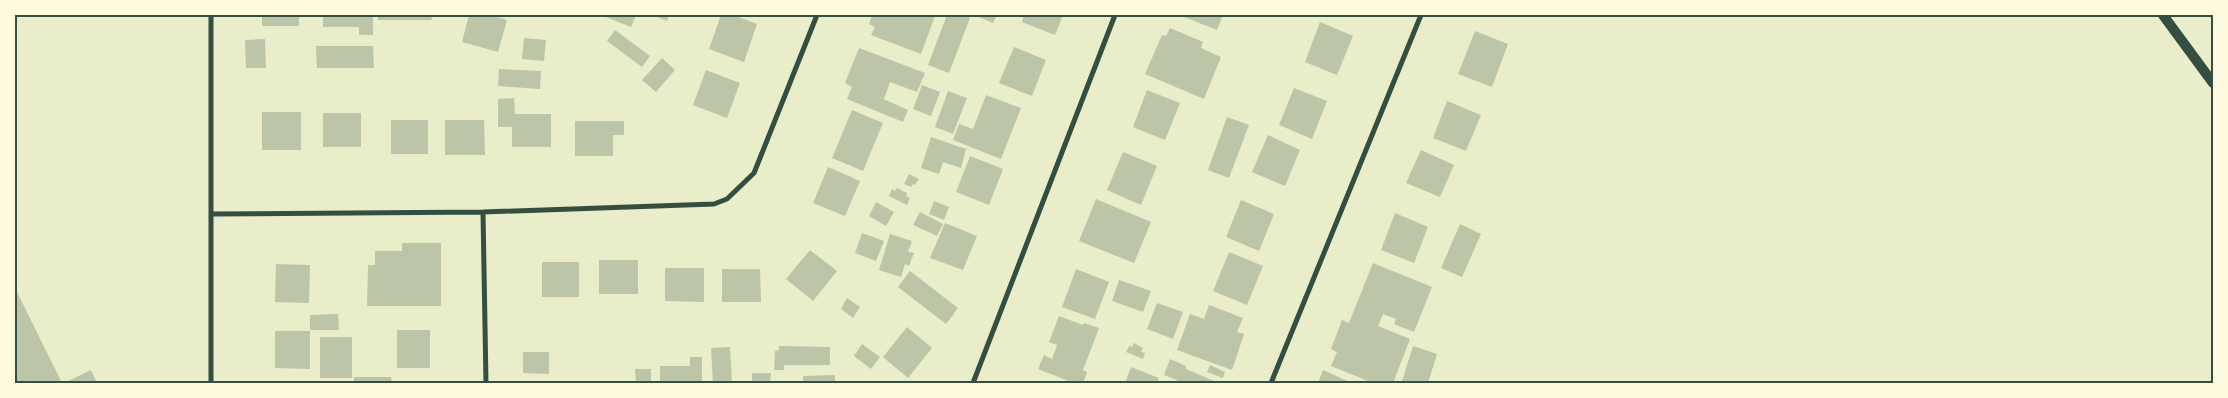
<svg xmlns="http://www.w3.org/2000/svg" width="2228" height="398" font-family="'Asap Condensed',sans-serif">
	<rect width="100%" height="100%" fill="#e9edc9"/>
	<path fill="#bcc5a7" d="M 262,15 L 299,15 L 299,26 L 262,26 Z
		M 323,15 L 373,15 L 373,35 L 359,35 L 359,27 L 323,27 Z
		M 378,15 L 431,15 L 432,20 L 378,20 Z
		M 469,15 L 490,15 L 507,20 L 498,52 L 462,42 Z
		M 601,15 L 636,15 L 631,27 Z
		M 652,15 L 669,15 L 667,21 Z
		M 721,15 L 733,15 L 757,24 L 744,62 L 709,49 Z
		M 872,15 L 932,15 L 935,16 L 921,54 L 871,35 L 875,27 L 869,24 Z
		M 947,15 L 963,15 L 970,18 L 949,73 L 928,65 Z
		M 974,15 L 997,15 L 993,23 Z
		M 1024,15 L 1063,15 L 1055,35 L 1022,22 Z
		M 1185,15 L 1223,15 L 1217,30 L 1184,17 Z
		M 1320,22 L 1353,36 L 1337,75 L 1305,62 Z
		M 1170,28 L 1203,42 L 1201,48 L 1221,57 L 1204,99 L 1145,74 L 1162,35 L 1166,36 Z
		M 615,30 L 650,56 L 642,67 L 607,41 Z
		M 1475,31 L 1508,44 L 1492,87 L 1458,74 Z
		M 524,38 L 546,40 L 544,61 L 522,59 Z
		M 265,39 L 266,68 L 246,68 L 245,40 Z
		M 316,46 L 373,46 L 374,68 L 317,68 Z
		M 1014,47 L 1046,60 L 1032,96 L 999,83 Z
		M 859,48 L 925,73 L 917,92 L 890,82 L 884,99 L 872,94 L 908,110 L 903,122 L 847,99 L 852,87 L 845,83 Z
		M 662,58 L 675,70 L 656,92 L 642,80 Z
		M 499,69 L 541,71 L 540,89 L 498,86 Z
		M 706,70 L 740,83 L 727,118 L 693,105 Z
		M 922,85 L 940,92 L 931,116 L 913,109 Z
		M 1294,88 L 1327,101 L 1312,139 L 1279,125 Z
		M 1147,90 L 1180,103 L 1165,140 L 1133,127 Z
		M 948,91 L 967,98 L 953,134 L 935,127 Z
		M 986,95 L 1021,108 L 1001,159 L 953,140 L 959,124 L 973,129 Z
		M 514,98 L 515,114 L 551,114 L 551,147 L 512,147 L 512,127 L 498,127 L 498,99 Z
		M 1447,101 L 1481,115 L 1466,151 L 1433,138 Z
		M 852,110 L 883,123 L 863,171 L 832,158 Z
		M 262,112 L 301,112 L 301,150 L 262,150 Z
		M 323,113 L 361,113 L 361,147 L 323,147 Z
		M 1227,117 L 1249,125 L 1229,178 L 1208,170 Z
		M 391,120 L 428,120 L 428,154 L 391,154 Z
		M 445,120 L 484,120 L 485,155 L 445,155 Z
		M 575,121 L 624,121 L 624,135 L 613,135 L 613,156 L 575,156 Z
		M 1268,135 L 1300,150 L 1285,186 L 1252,172 Z
		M 931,137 L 966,149 L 961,168 L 943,162 L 939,174 L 921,168 Z
		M 1421,150 L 1454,165 L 1440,197 L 1406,183 Z
		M 1123,152 L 1157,166 L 1141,205 L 1107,190 Z
		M 970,156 L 1003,169 L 989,205 L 956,192 Z
		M 828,167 L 860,181 L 845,216 L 813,203 Z
		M 909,174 L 919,179 L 915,185 L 913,184 L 911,187 L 904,184 Z
		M 897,188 L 907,193 L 906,196 L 910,198 L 907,205 L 889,196 L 892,189 L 895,191 Z
		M 1096,199 L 1151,222 L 1134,263 L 1079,241 Z
		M 1241,200 L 1274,214 L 1259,251 L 1226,237 Z
		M 934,201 L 949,207 L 944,220 L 929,214 Z
		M 876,202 L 894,212 L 886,226 L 869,216 Z
		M 920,212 L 943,224 L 937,236 L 913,225 Z
		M 1395,213 L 1428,227 L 1414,263 L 1381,250 Z
		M 945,223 L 977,236 L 963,270 L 930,258 Z
		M 1460,224 L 1481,234 L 1462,277 L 1441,268 Z
		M 862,233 L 884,241 L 876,261 L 855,253 Z
		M 890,234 L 912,241 L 908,252 L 914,253 L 909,266 L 905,264 L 901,277 L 879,270 Z
		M 402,243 L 441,243 L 441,306 L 367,306 L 368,265 L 375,265 L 375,251 L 402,251 Z
		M 810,250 L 837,271 L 813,301 L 786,279 Z
		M 1229,252 L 1263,266 L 1247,305 L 1213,291 Z
		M 599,260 L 638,260 L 638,294 L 599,294 Z
		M 542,262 L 579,262 L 579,297 L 542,297 Z
		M 1373,263 L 1432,287 L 1414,332 L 1394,324 L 1396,319 L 1383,314 L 1378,326 L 1410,339 L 1393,383 L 1373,383 L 1331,366 L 1337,352 L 1331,349 L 1342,320 L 1349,323 Z
		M 276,264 L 310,265 L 309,303 L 275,302 Z
		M 665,268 L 704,268 L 704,302 L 665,301 Z
		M 722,269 L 760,269 L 761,302 L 722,302 Z
		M 1076,269 L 1109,282 L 1095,319 L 1062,307 Z
		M 910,271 L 958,308 L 946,324 L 898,287 Z
		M 1119,280 L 1151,291 L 1143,312 L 1112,301 Z
		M 15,288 L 62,383 L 15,383 Z
		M 847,298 L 860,307 L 853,318 L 841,309 Z
		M 1157,303 L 1183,312 L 1173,339 L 1147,329 Z
		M 1209,305 L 1243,318 L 1237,332 L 1244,334 L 1232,370 L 1177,350 L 1190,314 L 1204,319 Z
		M 338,314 L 339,330 L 310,330 L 310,315 Z
		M 1059,316 L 1083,325 L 1084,323 L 1099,328 L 1083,370 L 1087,372 L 1083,383 L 1074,383 L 1038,369 L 1044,355 L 1052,359 L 1057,345 L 1049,342 Z
		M 907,327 L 932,348 L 908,378 L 883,357 Z
		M 397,330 L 430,330 L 430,368 L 397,368 Z
		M 275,331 L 310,331 L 310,369 L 275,368 Z
		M 320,337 L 352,337 L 352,378 L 320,378 Z
		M 1134,343 L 1143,348 L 1141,352 L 1145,353 L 1143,359 L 1126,352 L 1129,346 L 1132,347 Z
		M 862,344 L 880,357 L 871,369 L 854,356 Z
		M 779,346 L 830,347 L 830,365 L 784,365 L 784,370 L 774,370 L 775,351 L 779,350 Z
		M 1413,346 L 1437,354 L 1428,383 L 1409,383 L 1402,381 Z
		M 730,347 L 732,383 L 713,383 L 711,348 Z
		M 523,352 L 549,352 L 549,374 L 523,373 Z
		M 690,357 L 702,357 L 702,382 L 660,382 L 660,366 L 690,366 Z
		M 1170,359 L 1186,366 L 1186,369 L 1219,383 L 1176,383 L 1177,380 L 1164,375 Z
		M 1210,365 L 1225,372 L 1223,378 L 1207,372 Z
		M 1131,367 L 1159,378 L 1157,383 L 1125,383 Z
		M 635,369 L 651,369 L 651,383 L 636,383 Z
		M 91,370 L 97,383 L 64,383 Z
		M 1323,370 L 1352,383 L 1318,383 Z
		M 752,373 L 771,373 L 770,383 L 752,383 Z
		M 835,375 L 835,383 L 803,383 L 803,376 Z
		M 354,377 L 391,377 L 392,383 L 354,383 Z"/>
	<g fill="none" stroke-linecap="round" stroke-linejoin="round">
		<path stroke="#344e41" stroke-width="5" d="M 483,212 L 486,383
			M 211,214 L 483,212 L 714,204 L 727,199 L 754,173 L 817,15
			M 211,383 L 211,15
			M 973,383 L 1115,15
			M 1271,383 L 1421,15"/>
		<path stroke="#344e41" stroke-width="10" d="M 2163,15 L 2213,83"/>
	</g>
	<rect width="2228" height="398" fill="none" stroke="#fefae0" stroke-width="32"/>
	<rect x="16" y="16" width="2196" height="366" fill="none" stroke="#344e41" stroke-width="2"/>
</svg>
